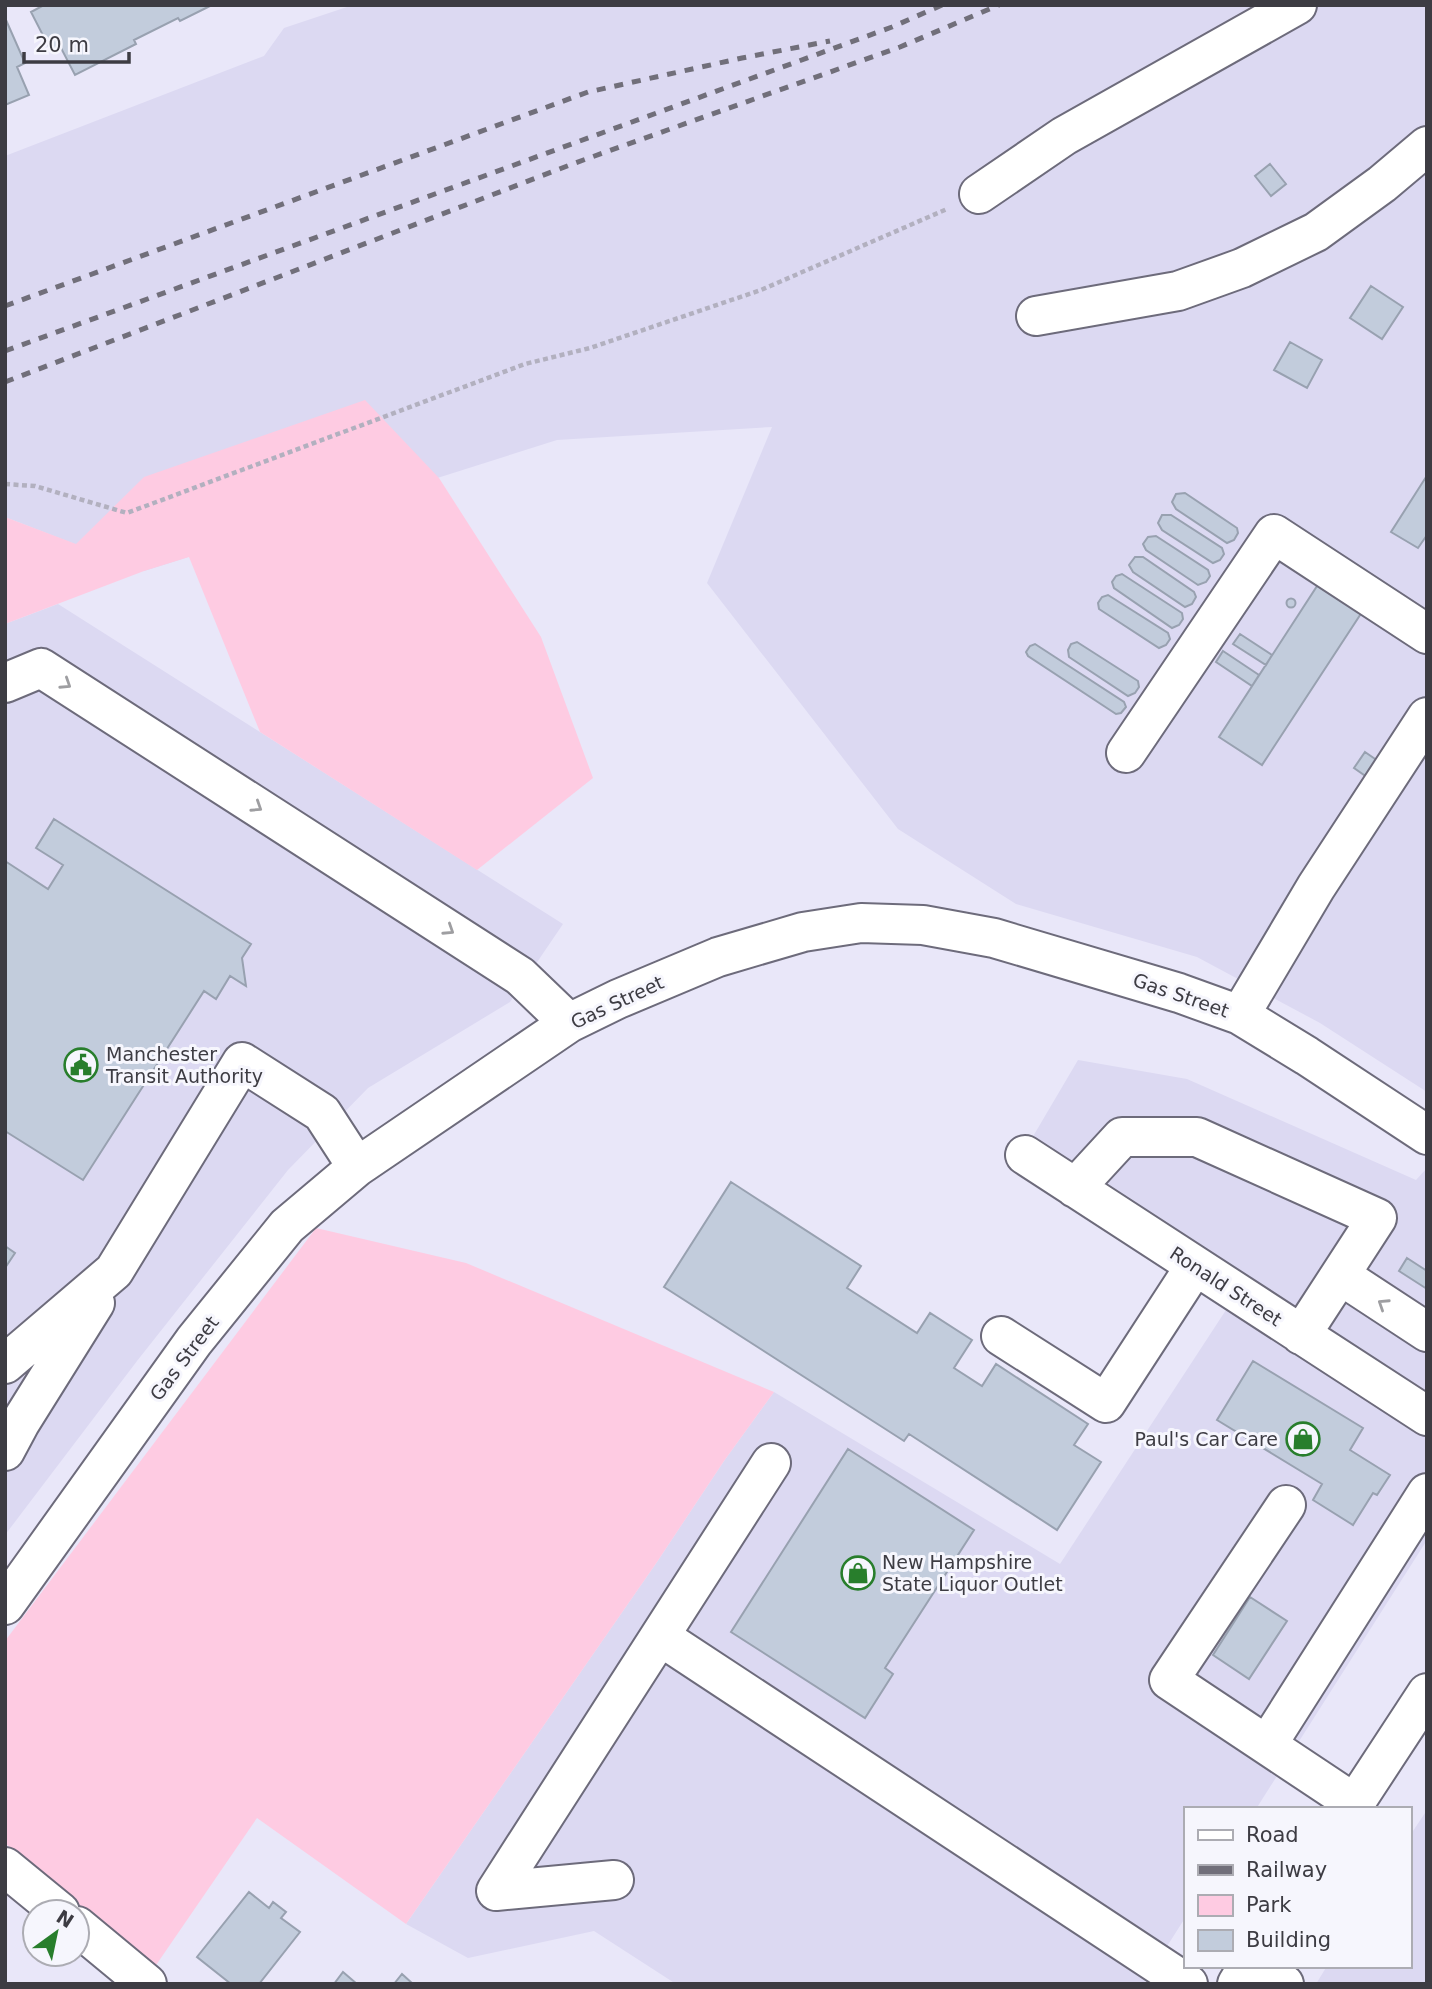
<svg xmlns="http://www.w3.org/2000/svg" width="1432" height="1989" font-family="'DejaVu Sans',sans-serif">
	<rect width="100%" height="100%" fill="#e9e7f9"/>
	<path fill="#dcd9f2" d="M 353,5 L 1427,5 L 1427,1092 L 1320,1023 L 1197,957 L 1016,904 L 898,829 L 707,583 L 772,427 L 557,440 L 144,571 L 5,517 L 5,156 L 264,56 L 284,28 Z
		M 58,604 L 563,924 L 510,1002 L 368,1088 L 288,1170 L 137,1361 L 5,1535 L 5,624 Z
		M 1078,1060 L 1187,1079 L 1416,1180 L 1427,1168 L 1427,1540 L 1256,1809 L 1185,1809 L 1185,1918 L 1143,1984 L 676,1984 L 594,1931 L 468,1958 L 406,1924 L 657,1562 L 724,1461 L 774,1392 L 1060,1564 L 1226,1310 L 1015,1167 Z
		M 1427,1810 L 1427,1984 L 1316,1984 L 1327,1966 L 1409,1966 L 1409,1837 Z"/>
	<path fill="#fecbe2" d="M 365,400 L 439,478 L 541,637 L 593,778 L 477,870 L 260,732 L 189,557 L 144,571 L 5,624 L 5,517 L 76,544 L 144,477 Z
		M 316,1228 L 466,1263 L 774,1392 L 724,1461 L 657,1562 L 406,1924 L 257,1818 L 152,1971 L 5,1843 L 5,1641 Z"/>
	<path fill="#c2ccdc" stroke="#98a1b0" stroke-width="2" d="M 44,5 L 212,5 L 180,21 L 178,18 L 134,40 L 136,44 L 75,75 L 60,46 L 51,51 L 31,12 Z
		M 6,20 L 25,63 L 17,67 L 29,95 L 5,105 Z
		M 1270,164 L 1286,184 L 1271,196 L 1255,176 Z
		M 1371,286 L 1403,307 L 1382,339 L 1350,318 Z
		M 1290,342 L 1322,360 L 1307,388 L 1274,370 Z
		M 1426,477 L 1427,535 L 1418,548 L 1391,532 Z
		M 1185,493 L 1237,528 L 1238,533 L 1234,540 L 1227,543 L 1176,509 L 1172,502 L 1176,494 Z
		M 1162,515 L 1171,515 L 1222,548 L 1224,554 L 1220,560 L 1213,563 L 1162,530 L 1158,523 Z
		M 1156,536 L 1208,570 L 1210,576 L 1206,582 L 1198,585 L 1146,550 L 1143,544 L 1148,537 Z
		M 1135,557 L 1143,557 L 1194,592 L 1196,597 L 1192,604 L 1185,607 L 1133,572 L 1129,565 Z
		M 1122,574 L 1182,613 L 1183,619 L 1179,625 L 1172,628 L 1114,588 L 1112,582 L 1116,576 Z
		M 1321,580 L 1364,609 L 1262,765 L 1219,737 Z
		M 1108,595 L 1168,633 L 1170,639 L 1166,645 L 1159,648 L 1099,609 L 1098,603 L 1102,597 Z
		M1286.5 603a4.5 4.5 0 1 1 9 0a4.5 4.5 0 1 1-9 0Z
		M 1240,634 L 1272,655 L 1266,665 L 1233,644 Z
		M 1077,642 L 1138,681 L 1139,687 L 1135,693 L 1128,696 L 1069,657 L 1068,650 L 1071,644 Z
		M 1035,644 L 1124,702 L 1126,707 L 1121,713 L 1116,714 L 1028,656 L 1026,652 L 1030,646 Z
		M 1223,651 L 1259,675 L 1252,686 L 1216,662 Z
		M 1365,752 L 1378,761 L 1367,777 L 1354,768 Z
		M 54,819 L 251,944 L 242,958 L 246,986 L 230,976 L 216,999 L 204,991 L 83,1180 L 5,1131 L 5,861 L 48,889 L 63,865 L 36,848 Z
		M 731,1182 L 861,1266 L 847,1288 L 917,1333 L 930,1313 L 972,1340 L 954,1368 L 982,1386 L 996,1364 L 1088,1424 L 1074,1445 L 1101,1462 L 1057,1530 L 909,1434 L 904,1441 L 664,1287 Z
		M 5,1246 L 15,1253 L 5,1268 Z
		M 1407,1258 L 1427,1271 L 1427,1289 L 1399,1271 Z
		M 1253,1361 L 1363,1428 L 1350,1450 L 1390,1475 L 1377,1495 L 1373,1493 L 1353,1525 L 1313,1500 L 1322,1484 L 1217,1420 Z
		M 848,1449 L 974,1530 L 885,1668 L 893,1674 L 865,1718 L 731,1632 Z
		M 1250,1597 L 1287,1621 L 1249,1679 L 1213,1655 Z
		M 249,1892 L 269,1908 L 273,1902 L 286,1912 L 281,1918 L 300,1932 L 259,1984 L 231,1984 L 197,1957 Z
		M 343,1972 L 357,1984 L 334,1984 Z
		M 402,1974 L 413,1984 L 394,1984 Z"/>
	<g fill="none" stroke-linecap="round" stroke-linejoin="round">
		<defs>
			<path id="minor" d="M 979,194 L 1064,136 L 1297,5
				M 1036,316 L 1178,291 L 1242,268 L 1316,232 L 1382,184 L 1427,146
				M 5,683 L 41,668 L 520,976 L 569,1023
				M 1126,753 L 1274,534 L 1427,634
				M 1240,1015 L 1316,887 L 1427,717
				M 1025,1155 L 1427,1416
				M 1075,1188 L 1122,1137 L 1197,1137 L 1377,1218 L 1301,1335
				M 1340,1275 L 1427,1332
				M 1001,1336 L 1106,1403 L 1195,1266
				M 5,1364 L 114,1271 L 242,1062 L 322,1113 L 357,1167
				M 5,1451 L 20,1423 L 95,1303
				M 1286,1505 L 1169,1680 L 1354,1803
				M 5,1605 L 194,1341 L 287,1226 L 357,1167 L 569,1023 L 618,999 L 718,957 L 803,932 L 861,923 L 923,925 L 994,938 L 1179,993 L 1240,1015 L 1307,1056 L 1427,1135
				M 661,1637 L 1188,1984
				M 1267,1745 L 1427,1493
				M 5,1867 L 60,1912
				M 614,1880 L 496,1891 L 771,1463
				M 77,1926 L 147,1984
				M 1257,1966 L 1284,1984"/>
			<path id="major" d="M 1351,1809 L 1427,1693
				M 1237,1984 L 1248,1966"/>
		</defs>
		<use href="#minor" stroke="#6d6b7b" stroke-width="42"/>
		<use href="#major" stroke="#6d6b7b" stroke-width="42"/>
		<path stroke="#b2b0bf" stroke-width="4.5" stroke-dasharray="5 3.5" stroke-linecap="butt" d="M 5,484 L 35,486 L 127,513 L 525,364 L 590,348 L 761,290 L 947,209"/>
		<use href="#minor" stroke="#fff" stroke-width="38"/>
		<use href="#major" stroke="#fff" stroke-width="38"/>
		<path stroke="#716f7a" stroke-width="5" stroke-dasharray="9 9" stroke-linecap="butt" d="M 5,306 L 588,92 L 742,58 L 830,41
			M 5,351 L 892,27 L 942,5
			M 5,382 L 575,163 L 900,47 L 999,5"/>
	</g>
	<defs><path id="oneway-chevron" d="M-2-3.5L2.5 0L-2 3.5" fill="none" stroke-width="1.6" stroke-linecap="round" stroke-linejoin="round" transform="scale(1.75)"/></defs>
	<g stroke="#9e9ea1">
		<use href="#oneway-chevron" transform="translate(66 684) rotate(33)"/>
		<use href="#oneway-chevron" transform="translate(257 807) rotate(33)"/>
		<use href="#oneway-chevron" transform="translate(449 930) rotate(33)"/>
		<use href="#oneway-chevron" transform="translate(1383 1304) rotate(-147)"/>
	</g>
	<defs>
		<symbol id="civic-ring" viewBox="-11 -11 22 22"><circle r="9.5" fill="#f6f6fd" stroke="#287e2c" stroke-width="1.5"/><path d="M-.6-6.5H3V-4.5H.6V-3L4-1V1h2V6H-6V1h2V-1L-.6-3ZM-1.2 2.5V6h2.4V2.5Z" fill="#287e2c"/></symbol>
		<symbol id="shop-ring" viewBox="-11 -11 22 22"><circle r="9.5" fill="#f6f6fd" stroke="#287e2c" stroke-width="1.5"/><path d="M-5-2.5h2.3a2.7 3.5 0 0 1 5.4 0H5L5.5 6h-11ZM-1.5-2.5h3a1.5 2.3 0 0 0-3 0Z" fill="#287e2c"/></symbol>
	</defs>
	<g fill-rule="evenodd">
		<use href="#civic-ring" x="62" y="1046" width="38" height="38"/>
		<use href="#shop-ring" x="1284" y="1420" width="38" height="38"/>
		<use href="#shop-ring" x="839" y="1554" width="38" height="38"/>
	</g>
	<g text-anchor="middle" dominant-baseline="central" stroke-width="6" stroke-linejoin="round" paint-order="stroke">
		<g font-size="19" fill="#3d3c43" stroke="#f6f6fd">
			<text transform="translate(1181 995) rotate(19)">Gas Street</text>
			<text transform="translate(617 1002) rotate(-25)">Gas Street</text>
			<text transform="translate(1226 1286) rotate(33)">Ronald Street</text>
			<text transform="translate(184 1358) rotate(-53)">Gas Street</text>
		</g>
		<g font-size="19" fill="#3d3c43" stroke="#f6f6fd" text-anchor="start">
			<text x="106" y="1054">Manchester<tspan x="106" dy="22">Transit Authority</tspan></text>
			<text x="1278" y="1439" text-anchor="end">Paul's Car Care</text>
			<text x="882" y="1562">New Hampshire<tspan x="882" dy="22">State Liquor Outlet</tspan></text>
		</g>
	</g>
	<rect width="1432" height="1989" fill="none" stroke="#3d3c43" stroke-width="14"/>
	<rect x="1184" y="1807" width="228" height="161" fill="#f6f6fd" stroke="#acacb3" stroke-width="2"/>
	<rect x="1198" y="1830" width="35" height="10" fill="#ffffff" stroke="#acacb3" stroke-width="2"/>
	<text x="1246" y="1842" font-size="21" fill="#3d3c43">Road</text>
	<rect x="1198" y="1865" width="35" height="10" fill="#716f7a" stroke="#acacb3" stroke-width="2"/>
	<text x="1246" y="1877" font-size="21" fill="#3d3c43">Railway</text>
	<rect x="1198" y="1895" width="35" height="21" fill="#fecbe2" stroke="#acacb3" stroke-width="2"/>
	<text x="1246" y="1912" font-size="21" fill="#3d3c43">Park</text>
	<rect x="1198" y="1930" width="35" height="21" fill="#c2ccdc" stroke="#acacb3" stroke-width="2"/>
	<text x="1246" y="1947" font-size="21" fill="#3d3c43">Building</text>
	<g transform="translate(56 1933) rotate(33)"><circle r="33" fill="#f6f6fd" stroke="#acacb3" stroke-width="2"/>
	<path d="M0-5L12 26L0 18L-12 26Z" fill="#287e2c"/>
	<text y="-10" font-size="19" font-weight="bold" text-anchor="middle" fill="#3d3c43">N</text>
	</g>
	<path d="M24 52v10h105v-10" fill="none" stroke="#3d3c43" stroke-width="3.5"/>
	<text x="35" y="52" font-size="21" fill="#3d3c43" stroke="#f6f6fd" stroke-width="5" paint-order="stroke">20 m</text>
</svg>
